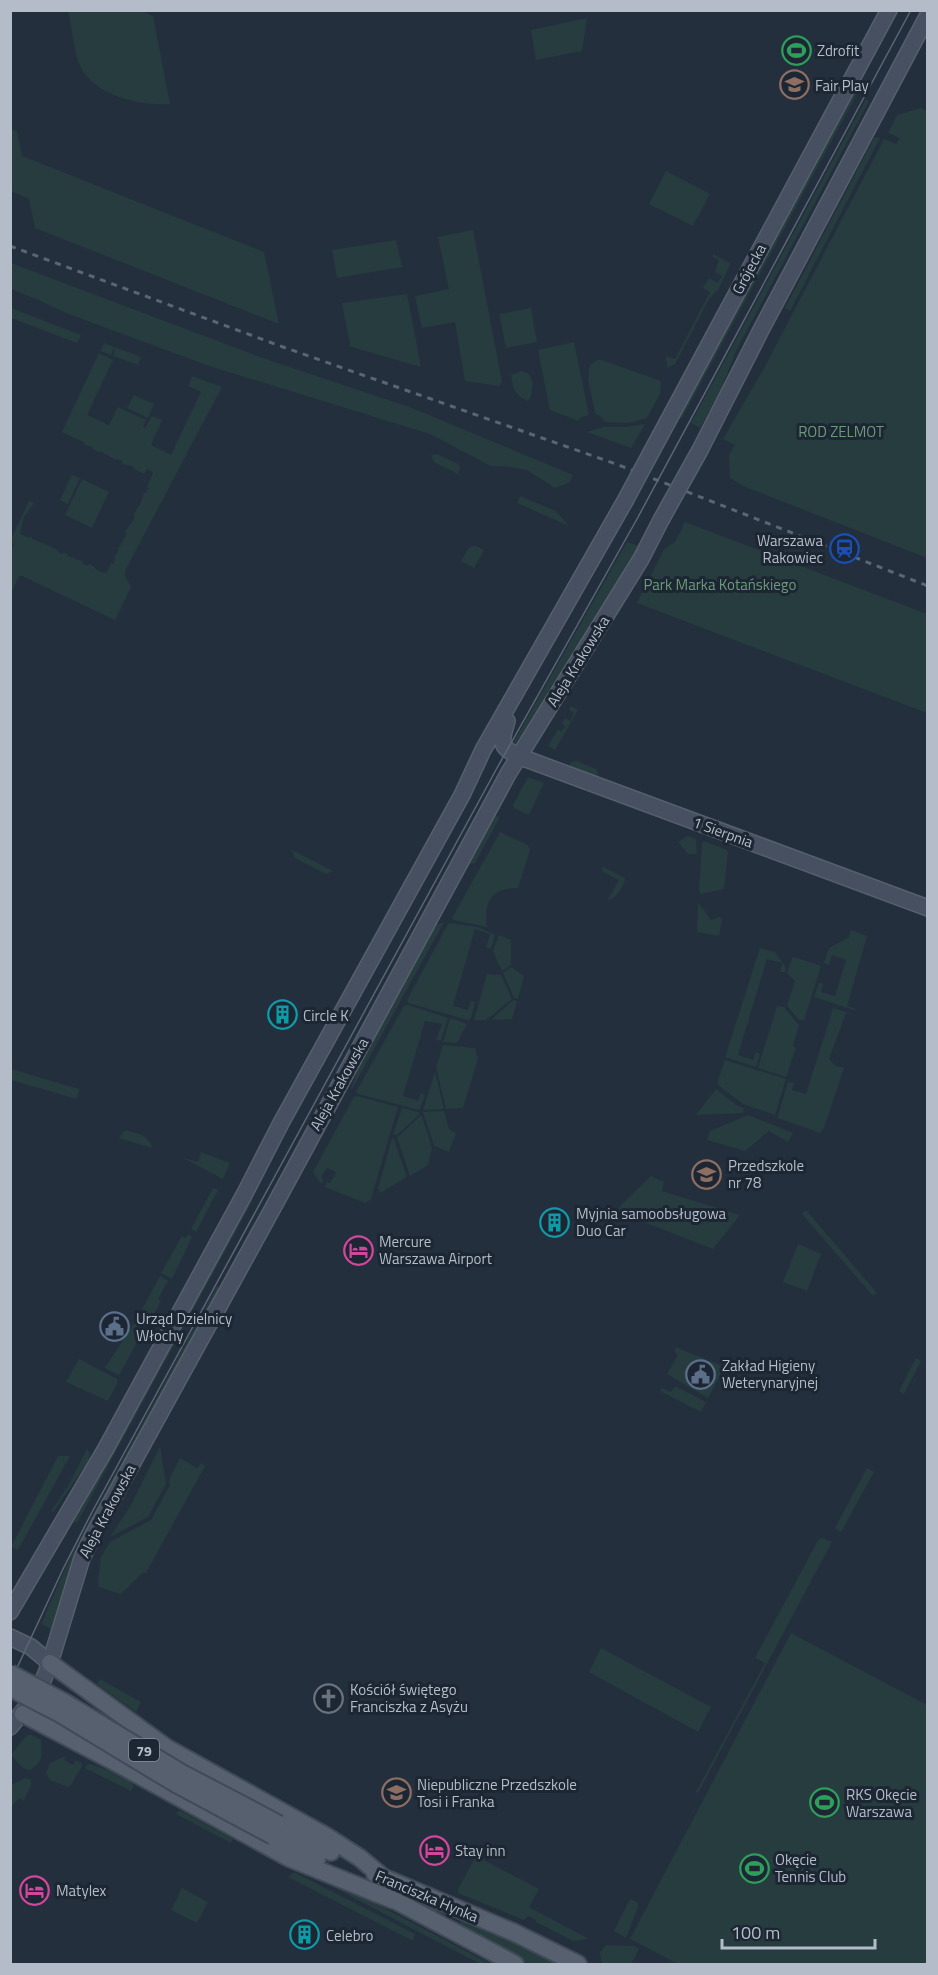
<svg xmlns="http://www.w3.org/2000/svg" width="938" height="1975" font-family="'Titillium Web',sans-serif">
	<rect width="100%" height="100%" fill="#242f3e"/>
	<path fill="#263c3f" d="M 68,11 L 142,11 L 153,16 L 170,104 C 138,106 90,95 78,61 C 73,46 72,27 68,11 Z
		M 587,18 L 582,51 L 536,60 L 531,30 Z
		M 854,92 L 857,94 L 682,418 L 679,417 Z
		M 866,99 L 869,101 L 736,351 L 720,392 L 700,428 L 691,423 Z
		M 921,108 L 928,112 L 927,558 L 743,486 L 730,478 L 729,455 L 735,445 L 723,439 L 764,368 L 884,139 L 896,144 L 900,138 L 888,133 L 897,115 Z
		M 10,129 L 17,131 L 22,156 L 264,252 L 279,324 L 35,228 L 29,199 L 11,191 Z
		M 877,137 L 880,138 L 790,311 L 785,308 L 874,138 Z
		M 666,171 L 710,194 L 693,226 L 649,204 Z
		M 473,230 L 502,382 L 499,386 L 465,381 L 455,322 L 422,328 L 415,296 L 449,289 L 438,237 Z
		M 396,240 L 402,267 L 337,278 L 332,250 Z
		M 713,254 L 730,263 L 730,265 L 718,290 L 709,299 L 675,364 L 667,368 L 667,362 L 665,360 L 667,356 L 675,359 L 710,292 L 703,288 L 709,278 L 718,283 L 722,276 L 715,272 L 719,260 L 713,257 Z
		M 11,263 L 257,356 L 412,408 L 573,475 L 569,483 L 555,488 L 527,470 L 503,466 L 491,466 L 430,434 L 209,366 L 66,313 L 41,301 L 11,289 Z
		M 407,294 L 421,367 L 348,346 L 350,345 L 342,303 Z
		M 11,308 L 81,335 L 77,343 L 11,318 Z
		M 531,308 L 537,342 L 506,348 L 499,314 Z
		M 574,342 L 589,415 L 581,417 L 579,421 L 550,410 L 538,350 Z
		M 104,343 L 141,357 L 138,365 L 113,356 L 115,349 L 114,348 L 111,355 L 101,351 Z
		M 99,353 L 113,360 L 87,415 L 109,425 L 118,407 L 146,420 L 143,427 L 145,428 L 152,416 L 162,420 L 151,445 L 171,455 L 201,392 L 188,386 L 192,376 L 222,387 L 125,571 L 125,576 L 131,587 L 115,620 L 20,575 L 11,593 L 11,546 L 14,547 L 11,539 L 29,501 L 34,503 L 24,517 L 20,534 L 29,538 L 30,536 L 33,539 L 58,550 L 57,551 L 62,554 L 64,552 L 71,558 L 75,557 L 74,559 L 83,561 L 82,563 L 87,566 L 89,564 L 95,567 L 95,569 L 104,573 L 107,572 L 111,563 L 113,564 L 115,559 L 114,557 L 119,550 L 118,549 L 127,534 L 125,532 L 135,517 L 133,516 L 139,505 L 140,505 L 144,492 L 146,493 L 149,488 L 147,487 L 153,472 L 147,469 L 144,474 L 134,469 L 134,467 L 129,465 L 128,466 L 121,463 L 122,461 L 117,459 L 116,460 L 100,451 L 99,452 L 92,449 L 93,447 L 84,445 L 85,443 L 62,432 Z
		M 597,360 L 602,360 L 661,381 L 660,394 L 647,418 L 628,423 L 605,422 L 601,417 L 595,413 L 588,380 L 590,365 Z
		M 521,371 L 528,373 L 533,382 L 531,396 L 528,401 C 515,396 513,388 511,375 Z
		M 134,395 L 154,404 L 148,418 L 127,408 Z
		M 645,424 L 631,448 L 587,432 L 603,427 L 626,427 Z
		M 437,454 L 458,464 L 460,468 L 458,474 L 434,462 L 431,455 Z
		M 72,475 L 80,478 L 68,504 L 60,500 Z
		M 82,479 L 109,492 L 92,528 L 65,515 Z
		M 520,496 L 556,511 L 569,526 L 517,503 Z
		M 685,522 L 927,614 L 927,713 L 637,603 L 664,549 L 675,542 Z
		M 627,542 L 639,546 L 515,745 L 512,745 Z
		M 472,546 L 476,546 L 484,550 L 474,568 L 461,561 L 468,549 Z
		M 571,706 L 578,710 L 555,750 L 548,746 L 558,729 L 561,732 L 565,726 L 562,723 L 565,718 L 570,721 L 574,713 L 569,710 Z
		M 577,761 L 596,769 L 598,772 L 597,778 L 568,769 L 571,762 Z
		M 528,777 L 544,783 L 529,815 L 514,808 L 513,805 Z
		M 495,816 L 500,817 L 475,863 L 469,864 Z
		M 500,832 L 528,845 L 530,850 L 518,888 C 491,888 484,902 487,927 L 453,920 L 452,918 Z
		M 688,836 L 696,839 L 697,854 L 688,854 L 678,842 Z
		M 704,841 L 727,850 L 728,853 L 724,889 L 701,894 L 699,891 L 702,843 Z
		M 292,850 L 333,871 L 326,874 L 295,858 Z
		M 602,866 L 625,878 C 624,888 617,897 607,901 L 619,880 L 603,872 Z
		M 698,902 L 711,920 L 719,917 L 722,919 L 719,936 L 697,932 Z
		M 444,922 L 352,1089 L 351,1089 L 360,1065 L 435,925 Z
		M 450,923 L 478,927 L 495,935 L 491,949 L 486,947 L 490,934 L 475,929 L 453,1006 L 468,1010 L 471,1001 L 475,1002 L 471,1018 L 468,1020 L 408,1003 L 407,1000 L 448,924 Z
		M 851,930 L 867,936 L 847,1006 L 856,1009 L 854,1010 L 814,997 L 819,983 L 823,984 L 821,992 L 835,996 L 846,960 L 832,955 L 829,965 L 824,963 L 829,948 L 849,937 Z
		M 499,935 L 511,940 L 511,965 L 502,971 L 493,951 Z
		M 760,948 L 775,952 L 786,968 L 785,972 L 780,972 L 782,963 L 767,959 L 738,1055 L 753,1060 L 756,1052 L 760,1054 L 756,1067 L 725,1057 Z
		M 794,957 L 821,966 L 804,1020 L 799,1020 L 787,1006 L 795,981 L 787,973 L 792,958 Z
		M 511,967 L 524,976 L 518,999 L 514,998 L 503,973 Z
		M 487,974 L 501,975 L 512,999 L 486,1020 L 474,1020 Z
		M 513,1000 L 517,1001 L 512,1019 L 491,1020 Z
		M 408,1005 L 448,1018 L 441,1041 L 436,1040 L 442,1024 L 425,1021 L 403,1096 L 418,1101 L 421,1093 L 423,1094 L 425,1096 L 419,1110 L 358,1094 L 356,1092 L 404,1006 Z
		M 777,1006 L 784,1007 L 799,1025 L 793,1046 L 796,1048 L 786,1077 L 758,1068 Z
		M 833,1008 L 854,1015 L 846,1013 L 829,1059 L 836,1066 L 844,1068 L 824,1128 L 820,1133 L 778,1118 L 778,1115 L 788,1082 L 794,1083 L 792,1090 L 806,1094 Z
		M 450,1018 L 467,1024 L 457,1043 L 443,1042 Z
		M 443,1045 L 475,1048 L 478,1059 L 463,1108 L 446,1109 L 436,1067 Z
		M 725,1060 L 786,1079 L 775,1115 L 743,1104 L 718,1085 L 718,1080 Z
		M 11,1069 L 79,1089 L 77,1099 L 11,1080 Z
		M 435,1072 L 444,1109 L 423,1110 Z
		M 716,1089 L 736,1105 L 744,1108 L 743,1113 L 696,1115 Z
		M 357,1096 L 398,1107 L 371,1199 L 365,1203 L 325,1187 L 327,1182 L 330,1183 L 336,1172 L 327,1168 L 321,1177 L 323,1180 L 321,1184 L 313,1172 L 354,1097 Z
		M 402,1108 L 419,1112 L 419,1115 L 397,1135 L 393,1134 Z
		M 444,1111 L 449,1129 L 456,1133 L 449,1152 L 434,1146 L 423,1112 Z
		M 748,1115 L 793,1133 L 788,1142 L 769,1131 L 745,1151 L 707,1140 L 710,1131 Z
		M 420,1116 L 422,1116 L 432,1148 L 428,1165 L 410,1176 L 397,1138 Z
		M 125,1130 C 136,1133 149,1134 152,1148 L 119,1138 Z
		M 392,1138 L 394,1139 L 407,1177 L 380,1193 L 378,1188 Z
		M 201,1152 L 230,1163 L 223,1179 L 183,1158 L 198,1162 Z
		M 651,1176 L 664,1182 L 662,1191 L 740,1215 L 713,1249 L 618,1212 L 621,1205 Z
		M 213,1188 L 218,1190 L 196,1232 L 191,1229 Z
		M 251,1199 L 253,1200 L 77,1523 L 74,1522 Z
		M 806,1210 L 877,1293 L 873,1296 L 802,1214 Z
		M 188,1234 L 192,1237 L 172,1279 L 161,1273 L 182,1236 L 186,1238 Z
		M 798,1244 L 821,1254 L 807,1291 L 783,1282 Z
		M 160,1276 L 168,1281 L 158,1299 L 161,1301 L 153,1316 L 141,1311 Z
		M 217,1286 L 220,1287 L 77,1549 L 53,1630 L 41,1624 L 73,1551 Z
		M 134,1323 L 145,1328 L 119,1375 L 105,1368 Z
		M 675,1347 L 720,1365 L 721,1374 L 708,1398 L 667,1374 L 678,1355 L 675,1352 Z
		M 916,1358 L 921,1361 L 904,1394 L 899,1391 Z
		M 79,1359 L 117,1379 L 117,1384 L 108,1401 L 66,1382 Z
		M 675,1386 L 706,1402 L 701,1412 L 660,1391 L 662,1388 L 671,1392 Z
		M 160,1446 L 166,1484 L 148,1517 L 110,1537 L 131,1505 Z
		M 87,1449 L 90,1454 L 88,1462 L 53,1512 L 51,1511 L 68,1486 Z
		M 58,1456 L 70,1456 L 18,1550 L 11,1547 Z
		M 180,1458 L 197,1468 L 201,1463 L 205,1466 L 146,1573 L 142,1573 L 121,1594 L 99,1587 L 98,1581 L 101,1557 L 110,1542 L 151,1520 L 170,1485 L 169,1480 Z
		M 867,1468 L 874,1472 L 841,1532 L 835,1528 Z
		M 822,1538 L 832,1542 L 698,1793 L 696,1792 L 765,1663 L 755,1658 L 818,1540 Z
		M 791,1633 L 927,1705 L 927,1964 L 678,1964 L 630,1939 Z
		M 601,1648 L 711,1707 L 698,1732 L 589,1672 Z
		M 100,1679 L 141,1702 L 136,1712 L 97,1684 Z
		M 27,1735 L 32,1735 L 41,1740 C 41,1756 45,1762 29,1770 L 23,1768 L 11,1755 Z
		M 66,1756 L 64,1760 L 73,1765 L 76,1760 L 83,1764 L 71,1785 L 68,1787 L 50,1780 L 46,1773 L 50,1763 Z
		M 91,1764 C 105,1770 125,1774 134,1786 L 131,1791 L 85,1768 L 87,1765 Z
		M 25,1778 L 31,1780 L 31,1786 L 23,1801 L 19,1798 L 12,1806 L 11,1785 Z
		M 178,1811 L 181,1811 L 233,1839 L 231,1843 L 176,1814 Z
		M 476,1856 L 539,1889 L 529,1907 L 589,1939 L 573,1941 L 536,1922 L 536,1920 L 528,1916 L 524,1920 L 458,1893 L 458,1889 Z
		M 299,1869 L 361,1896 L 491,1964 L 480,1964 Z
		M 294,1872 L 415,1934 L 413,1941 L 288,1877 Z
		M 182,1888 L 208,1902 L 197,1923 L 171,1910 Z
		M 630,1899 L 637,1902 L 638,1907 L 626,1938 L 614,1931 Z
		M 463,1918 L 564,1964 L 529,1964 L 460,1928 L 459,1925 Z
		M 606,1945 L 634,1946 L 639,1949 L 631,1964 L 602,1964 L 600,1953 Z"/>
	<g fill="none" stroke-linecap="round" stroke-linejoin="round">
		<defs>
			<path id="secondary" d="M 661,434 L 889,10
				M 700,450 L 762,328 L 928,15
				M 507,721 C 502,740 497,746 518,756 L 928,908
				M 10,1612 L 105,1450 L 245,1193 L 281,1123 L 462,795 L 483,750 L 625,501
				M 10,1637 L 31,1647 L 50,1663
				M 10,1727 L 38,1693 L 50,1663 L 82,1558 L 94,1533 L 274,1206 L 508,774 L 641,559 L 661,520"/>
			<path id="primary" d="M 50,1663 L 167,1748 L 326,1836 L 360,1858 L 385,1879
				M 23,1714 L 122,1766 L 289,1858 L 393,1900
				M 279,1824 L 331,1852
				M 273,1836 L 317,1859
				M 375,1874 L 513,1932 L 578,1964
				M 385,1895 L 515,1964"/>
		</defs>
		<use href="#secondary" stroke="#565f6c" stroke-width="18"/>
		<use href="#primary" stroke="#414a57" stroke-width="20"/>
		<use href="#secondary" stroke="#465061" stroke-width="15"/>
		<use href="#primary" stroke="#56606e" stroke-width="16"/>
		<path stroke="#5a6575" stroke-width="1.5" d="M 10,1683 L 63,1569 L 91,1514 L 497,768 L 637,519 L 911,10"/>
		<path stroke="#5a6575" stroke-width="3" stroke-dasharray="6 6" stroke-linecap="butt" d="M 10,246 L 283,347 L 616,464 L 928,586"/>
		<defs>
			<path id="secondary-bridge" d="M 625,501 L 661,434
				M 661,520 L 700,450"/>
			<path id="primary-bridge" d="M 10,1673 L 66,1703 L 182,1773 L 279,1824
				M 10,1688 L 60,1714 L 176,1784 L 273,1836"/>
		</defs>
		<use href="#secondary-bridge" stroke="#565f6c" stroke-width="18" stroke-linecap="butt"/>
		<use href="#primary-bridge" stroke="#414a57" stroke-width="20" stroke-linecap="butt"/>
		<use href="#secondary-bridge" stroke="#465061" stroke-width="15"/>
		<use href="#primary-bridge" stroke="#56606e" stroke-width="16"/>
	</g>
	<defs>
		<symbol id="stadium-ring" viewBox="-11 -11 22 22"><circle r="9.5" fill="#1d2633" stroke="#2e9e5b" stroke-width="1.5"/><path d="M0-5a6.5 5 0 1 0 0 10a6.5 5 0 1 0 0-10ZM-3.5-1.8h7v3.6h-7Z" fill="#2e9e5b"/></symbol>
		<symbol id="school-ring" viewBox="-11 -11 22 22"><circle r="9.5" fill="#1d2633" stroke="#8d6e63" stroke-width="1.5"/><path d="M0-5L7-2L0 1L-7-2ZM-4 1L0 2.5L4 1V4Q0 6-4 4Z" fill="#8d6e63"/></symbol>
		<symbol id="station-ring" viewBox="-11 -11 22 22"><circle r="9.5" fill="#1d2633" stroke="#1a4fb4" stroke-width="1.5"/><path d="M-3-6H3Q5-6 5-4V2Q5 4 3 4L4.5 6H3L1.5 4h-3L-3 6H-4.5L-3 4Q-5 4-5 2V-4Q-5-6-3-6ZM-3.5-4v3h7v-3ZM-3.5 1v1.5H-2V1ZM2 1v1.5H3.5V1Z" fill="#1a4fb4"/></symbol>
		<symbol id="building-ring" viewBox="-11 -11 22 22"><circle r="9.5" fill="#1d2633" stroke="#0f9aa8" stroke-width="1.5"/><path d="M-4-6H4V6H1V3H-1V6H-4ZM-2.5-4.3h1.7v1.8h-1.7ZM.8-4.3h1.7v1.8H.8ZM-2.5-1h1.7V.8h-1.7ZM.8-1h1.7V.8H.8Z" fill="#0f9aa8"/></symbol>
		<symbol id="hotel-ring" viewBox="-11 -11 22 22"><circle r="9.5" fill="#1d2633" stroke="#d1479c" stroke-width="1.5"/><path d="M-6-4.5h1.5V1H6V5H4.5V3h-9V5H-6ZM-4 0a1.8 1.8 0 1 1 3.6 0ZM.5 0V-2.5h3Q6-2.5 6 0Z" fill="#d1479c"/></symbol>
		<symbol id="civic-ring" viewBox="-11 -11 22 22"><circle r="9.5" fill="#1d2633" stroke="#5c6f8a" stroke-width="1.5"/><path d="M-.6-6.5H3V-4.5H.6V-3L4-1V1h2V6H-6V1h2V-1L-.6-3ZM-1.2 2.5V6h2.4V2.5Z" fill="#5c6f8a"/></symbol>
		<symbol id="church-ring" viewBox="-11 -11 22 22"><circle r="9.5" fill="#1d2633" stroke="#6b7280" stroke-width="1.5"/><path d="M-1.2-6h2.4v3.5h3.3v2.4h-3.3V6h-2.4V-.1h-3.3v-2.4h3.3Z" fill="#6b7280"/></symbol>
	</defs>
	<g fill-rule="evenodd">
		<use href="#stadium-ring" x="780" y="34" width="33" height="33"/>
		<use href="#school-ring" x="778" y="68" width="33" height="33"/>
		<use href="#station-ring" x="828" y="532" width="33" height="33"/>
		<use href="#building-ring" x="266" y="998" width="33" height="33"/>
		<use href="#school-ring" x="690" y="1158" width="33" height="33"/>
		<use href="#building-ring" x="538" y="1206" width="33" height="33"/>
		<use href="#hotel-ring" x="342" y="1234" width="33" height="33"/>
		<use href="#civic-ring" x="98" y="1310" width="33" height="33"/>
		<use href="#civic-ring" x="684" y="1358" width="33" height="33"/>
		<use href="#church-ring" x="312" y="1682" width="33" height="33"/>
		<use href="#school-ring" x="380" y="1776" width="33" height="33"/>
		<use href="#stadium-ring" x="808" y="1786" width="33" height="33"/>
		<use href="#hotel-ring" x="418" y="1834" width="33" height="33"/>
		<use href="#stadium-ring" x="738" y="1852" width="33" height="33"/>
		<use href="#hotel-ring" x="18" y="1874" width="33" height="33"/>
		<use href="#building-ring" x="288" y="1918" width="33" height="33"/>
	</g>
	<g text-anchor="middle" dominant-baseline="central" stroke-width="6" stroke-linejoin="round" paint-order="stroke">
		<rect fill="#1d2633" stroke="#878f9c" stroke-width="1.5" x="129" y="1739" width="30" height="22" rx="4.5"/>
		<g font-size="14" font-weight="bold" fill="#b4bcc9">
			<text x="144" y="1750">79</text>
		</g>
		<g font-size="15" fill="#b4bcc9" stroke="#1d2633" text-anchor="start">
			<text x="817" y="50">Zdrofit</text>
			<text x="815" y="85">Fair Play</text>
			<text x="823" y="540" text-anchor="end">Warszawa<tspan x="823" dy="17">Rakowiec</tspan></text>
			<text x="303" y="1015">Circle K</text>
			<text x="728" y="1165">Przedszkole<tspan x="728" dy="17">nr 78</tspan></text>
			<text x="576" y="1213">Myjnia samoobsługowa<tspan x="576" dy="17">Duo Car</tspan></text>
			<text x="379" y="1241">Mercure<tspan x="379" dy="17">Warszawa Airport</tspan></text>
			<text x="136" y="1318">Urząd Dzielnicy<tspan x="136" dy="17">Włochy</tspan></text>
			<text x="722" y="1365">Zakład Higieny<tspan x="722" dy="17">Weterynaryjnej</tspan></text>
			<text x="350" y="1689">Kościół świętego<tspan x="350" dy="17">Franciszka z Asyżu</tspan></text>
			<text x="417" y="1784">Niepubliczne Przedszkole<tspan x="417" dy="17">Tosi i Franka</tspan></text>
			<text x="846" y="1794">RKS Okęcie<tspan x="846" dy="17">Warszawa</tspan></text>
			<text x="455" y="1850">Stay inn</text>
			<text x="775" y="1859">Okęcie<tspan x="775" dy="17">Tennis Club</tspan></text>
			<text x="56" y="1890">Matylex</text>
			<text x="326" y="1935">Celebro</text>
		</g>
		<g font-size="15" fill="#b4bcc9" stroke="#1d2633">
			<text transform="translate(749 269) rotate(-62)">Grójecka</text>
			<text transform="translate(578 661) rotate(-58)">Aleja Krakowska</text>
			<text transform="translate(723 832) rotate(20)">1 Sierpnia</text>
			<text transform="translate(339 1084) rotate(-61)">Aleja Krakowska</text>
			<text transform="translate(107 1511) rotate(-62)">Aleja Krakowska</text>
			<text transform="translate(427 1896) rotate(23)">Franciszka Hynka</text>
		</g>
		<g font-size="15" fill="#6b9a76" stroke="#1d2633">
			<text x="841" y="431">ROD ZELMOT</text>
			<text x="720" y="584">Park Marka Kotańskiego</text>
		</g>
	</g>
	<rect width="938" height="1975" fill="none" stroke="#b4bcc9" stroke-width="24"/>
	<path d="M722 1939v9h153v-9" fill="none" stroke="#b4bcc9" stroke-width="3"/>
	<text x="731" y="1939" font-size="18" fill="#b4bcc9" stroke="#1d2633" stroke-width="4.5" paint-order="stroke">100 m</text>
</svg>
